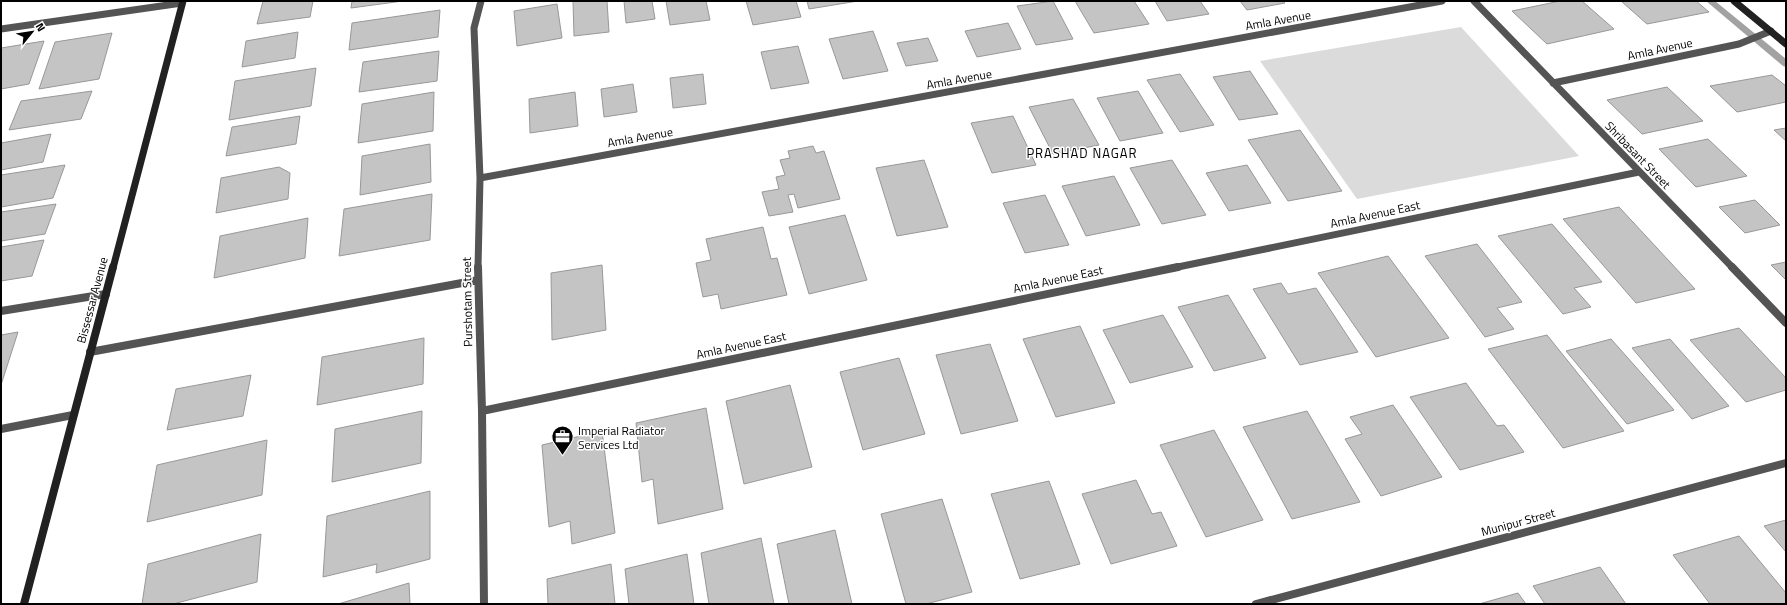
<svg xmlns="http://www.w3.org/2000/svg" width="1787" height="605" font-family="'Titillium Web',sans-serif">
	<rect width="100%" height="100%" fill="#fff"/>
	<path fill="#dbdbdb" d="M 1461,27 L 1579,156 L 1357,199 L 1260,61 Z"/>
	<g fill="none" stroke-linecap="round" stroke-linejoin="round">
		<path fill="#a2a2a2" fill-rule="evenodd" d="M 1706,1 L 1715,1 L 1786,59 L 1786,67 L 1783,66 Z"/>
	</g>
	<path fill="#c4c4c4" stroke="#989898" d="M 263,1 L 313,1 L 310,17 L 257,24 Z
		M 352,1 L 403,1 L 351,8 Z
		M 573,1 L 607,1 L 609,32 L 574,36 Z
		M 624,1 L 652,1 L 655,19 L 626,23 Z
		M 666,1 L 706,1 L 710,20 L 670,25 Z
		M 746,1 L 796,1 L 801,17 L 753,25 Z
		M 807,1 L 858,1 L 809,9 Z
		M 1053,1 L 1073,39 L 1036,45 L 1017,6 Z
		M 1075,1 L 1134,1 L 1149,24 L 1094,33 Z
		M 1155,1 L 1200,1 L 1209,14 L 1167,21 Z
		M 1240,1 L 1283,1 L 1285,3 L 1247,10 Z
		M 1560,1 L 1582,1 L 1614,29 L 1547,44 L 1512,11 Z
		M 1621,1 L 1696,1 L 1709,12 L 1647,24 Z
		M 557,4 L 562,38 L 517,46 L 514,11 Z
		M 440,10 L 438,37 L 349,50 L 352,23 Z
		M 1008,23 L 1021,49 L 977,57 L 965,31 Z
		M 873,31 L 888,71 L 843,79 L 829,39 Z
		M 298,32 L 295,58 L 242,67 L 246,41 Z
		M 112,33 L 99,79 L 39,89 L 55,42 Z
		M 928,38 L 938,61 L 906,66 L 897,43 Z
		M 44,41 L 29,84 L 1,89 L 1,48 Z
		M 798,46 L 809,83 L 771,89 L 761,52 Z
		M 439,51 L 437,81 L 359,92 L 363,62 Z
		M 316,68 L 311,106 L 229,120 L 235,81 Z
		M 1250,71 L 1278,114 L 1239,120 L 1213,77 Z
		M 703,74 L 706,104 L 673,108 L 670,78 Z
		M 1180,74 L 1214,125 L 1180,132 L 1147,80 Z
		M 1772,75 L 1786,86 L 1786,102 L 1737,112 L 1710,86 Z
		M 633,84 L 637,112 L 604,117 L 601,89 Z
		M 1667,87 L 1703,121 L 1642,134 L 1607,100 Z
		M 92,91 L 81,119 L 9,130 L 21,101 Z
		M 1138,91 L 1163,133 L 1120,141 L 1097,98 Z
		M 434,92 L 433,131 L 358,143 L 362,104 Z
		M 575,92 L 578,126 L 530,133 L 529,99 Z
		M 1073,99 L 1099,145 L 1053,154 L 1029,107 Z
		M 300,116 L 296,144 L 226,156 L 232,127 Z
		M 1013,116 L 1036,165 L 992,173 L 971,123 Z
		M 1786,128 L 1786,141 L 1774,130 Z
		M 1300,130 L 1342,191 L 1288,201 L 1248,140 Z
		M 51,134 L 43,162 L 1,170 L 1,143 Z
		M 1708,139 L 1747,176 L 1696,187 L 1659,149 Z
		M 430,144 L 431,182 L 360,195 L 362,156 Z
		M 813,146 L 816,153 L 824,151 L 840,199 L 798,208 L 794,194 L 788,195 L 793,212 L 769,216 L 762,192 L 779,189 L 776,177 L 785,175 L 780,160 L 790,158 L 788,151 Z
		M 924,160 L 948,227 L 897,236 L 876,168 Z
		M 1172,160 L 1206,215 L 1162,224 L 1130,168 Z
		M 65,165 L 53,198 L 1,207 L 1,175 Z
		M 1247,165 L 1271,203 L 1229,211 L 1206,173 Z
		M 279,167 L 290,173 L 288,199 L 216,213 L 221,178 Z
		M 1114,176 L 1140,225 L 1086,236 L 1062,186 Z
		M 432,194 L 430,240 L 339,256 L 344,209 Z
		M 1045,195 L 1069,245 L 1025,253 L 1003,203 Z
		M 1755,200 L 1780,225 L 1745,233 L 1719,207 Z
		M 56,204 L 45,234 L 1,241 L 1,212 Z
		M 1619,207 L 1695,289 L 1636,303 L 1563,219 Z
		M 845,215 L 867,280 L 809,294 L 789,227 Z
		M 308,218 L 305,258 L 214,278 L 220,236 Z
		M 1552,224 L 1602,282 L 1574,288 L 1591,307 L 1563,314 L 1498,236 Z
		M 763,227 L 771,259 L 777,258 L 787,295 L 721,309 L 718,294 L 703,297 L 696,263 L 711,260 L 706,239 Z
		M 44,240 L 32,276 L 1,281 L 1,247 Z
		M 1477,244 L 1522,302 L 1497,308 L 1514,329 L 1485,337 L 1425,256 Z
		M 1388,256 L 1449,338 L 1376,357 L 1318,273 Z
		M 1786,262 L 1786,280 L 1771,265 Z
		M 602,265 L 606,330 L 552,340 L 551,273 Z
		M 1281,283 L 1288,294 L 1316,288 L 1358,352 L 1300,365 L 1253,289 Z
		M 1228,295 L 1266,358 L 1214,371 L 1178,307 Z
		M 1163,315 L 1193,367 L 1130,383 L 1103,330 Z
		M 1080,326 L 1115,403 L 1056,417 L 1023,339 Z
		M 1739,328 L 1786,378 L 1786,390 L 1746,402 L 1690,340 Z
		M 18,332 L 1,385 L 1,335 Z
		M 1547,335 L 1624,431 L 1563,448 L 1488,349 Z
		M 424,338 L 423,384 L 317,405 L 322,357 Z
		M 1611,339 L 1674,410 L 1627,424 L 1566,351 Z
		M 1670,339 L 1729,406 L 1692,419 L 1632,348 Z
		M 990,344 L 1018,421 L 961,434 L 936,355 Z
		M 899,358 L 925,434 L 863,450 L 840,372 Z
		M 251,375 L 243,416 L 167,430 L 176,389 Z
		M 1466,383 L 1497,426 L 1504,425 L 1524,452 L 1460,470 L 1410,397 Z
		M 790,385 L 812,467 L 744,484 L 726,401 Z
		M 1393,405 L 1442,477 L 1381,496 L 1345,439 L 1362,434 L 1350,417 Z
		M 706,408 L 723,509 L 658,524 L 653,479 L 642,482 L 636,423 Z
		M 422,411 L 421,463 L 332,482 L 335,429 Z
		M 1307,411 L 1360,502 L 1292,519 L 1243,427 Z
		M 1214,430 L 1263,520 L 1206,537 L 1160,445 Z
		M 602,431 L 615,533 L 572,544 L 570,521 L 549,527 L 542,445 Z
		M 267,440 L 262,495 L 147,522 L 157,465 Z
		M 1136,480 L 1152,514 L 1161,512 L 1177,546 L 1111,564 L 1082,494 Z
		M 1049,481 L 1080,564 L 1020,579 L 991,494 Z
		M 430,491 L 430,559 L 376,573 L 377,564 L 323,577 L 327,516 Z
		M 942,499 L 972,592 L 926,604 L 906,604 L 881,514 Z
		M 1786,520 L 1786,552 L 1764,526 Z
		M 835,530 L 852,604 L 789,604 L 777,544 Z
		M 261,534 L 257,582 L 173,604 L 142,604 L 148,564 Z
		M 1739,536 L 1786,593 L 1786,604 L 1710,604 L 1673,555 Z
		M 761,538 L 774,604 L 709,604 L 701,553 Z
		M 687,554 L 694,604 L 629,604 L 625,569 Z
		M 611,564 L 615,604 L 548,604 L 547,579 Z
		M 1600,567 L 1626,604 L 1545,604 L 1533,586 Z
		M 409,583 L 410,604 L 338,604 Z
		M 1518,593 L 1526,604 L 1479,604 Z"/>
	<g fill="none" stroke-linecap="round" stroke-linejoin="round">
		<path stroke="#545454" stroke-width="7" d="M 1474,1 L 1733,268
			M 1,29 L 182,3
			M 1553,83 L 1739,44 L 1771,31
			M 480,178 L 1442,1
			M 478,268 L 480,178 L 474,28 L 481,1
			M 1173,268 L 1639,172"/>
		<path stroke="#545454" stroke-width="8" d="M 478,267 L 482,411 L 484,604
			M 1732,267 L 1786,323
			M 1,311 L 106,294
			M 90,352 L 478,280
			M 482,411 L 1178,267
			M 1,429 L 73,415
			M 1256,604 L 1786,463"/>
		<path stroke="#212121" stroke-width="7" d="M 1734,1 L 1786,44
			M 113,268 L 183,1"/>
		<path stroke="#212121" stroke-width="8" d="M 24,604 L 113,267"/>
	</g>
	<defs>
		<symbol id="office-pin" viewBox="-11 -11 22 30"><path d="M0 17L-7.5 6A9.5 9.5 0 1 1 7.5 6Z" fill="#000" stroke="#fff"/><path d="M-6-3h4V-5.5h4V-3h4V5H-6ZM-1-4.5V-3h2v-1.5ZM-6 0V1H6V0Z" fill="#fff"/></symbol>
	</defs>
	<g fill-rule="evenodd">
		<use href="#office-pin" x="550" y="424" width="25" height="34"/>
	</g>
	<g text-anchor="middle" dominant-baseline="central" stroke-width="3" stroke-linejoin="round" paint-order="stroke">
		<g font-size="12" fill="#000" stroke="#fff">
			<text transform="translate(1278 20) rotate(-10)">Amla Avenue</text>
			<text transform="translate(1660 49) rotate(-12)">Amla Avenue</text>
			<text transform="translate(959 79) rotate(-10)">Amla Avenue</text>
			<text transform="translate(640 137) rotate(-10)">Amla Avenue</text>
			<text transform="translate(1638 155) rotate(46)">Shribasant Street</text>
			<text transform="translate(1375 214) rotate(-12)">Amla Avenue East</text>
			<text transform="translate(1058 279) rotate(-12)">Amla Avenue East</text>
			<text transform="translate(92 300) rotate(-75)">Bissessar Avenue</text>
			<text transform="translate(467 302) rotate(-91)">Purshotam Street</text>
			<text transform="translate(741 345) rotate(-12)">Amla Avenue East</text>
			<text transform="translate(1518 522) rotate(-15)">Munipur Street</text>
		</g>
		<g font-size="12" fill="#000" stroke="#fff" text-anchor="start">
			<text x="578" y="430">Imperial Radiator<tspan x="578" dy="14">Services Ltd</tspan></text>
		</g>
		<g font-size="13" letter-spacing="1" fill="#000" stroke="#fff">
			<text x="1082" y="153">PRASHAD NAGAR</text>
		</g>
	</g>
	<rect width="1787" height="605" fill="none" stroke="#000000" stroke-width="4"/>
	<g transform="translate(32 32) rotate(60)" stroke="#ffffff" stroke-width="3" paint-order="stroke">
	<path d="M0-3L7 15L0 10L-7 15Z" fill="#000000"/>
	<text y="-6" font-size="11" font-weight="bold" text-anchor="middle" fill="#000000">N</text>
	</g>
</svg>
